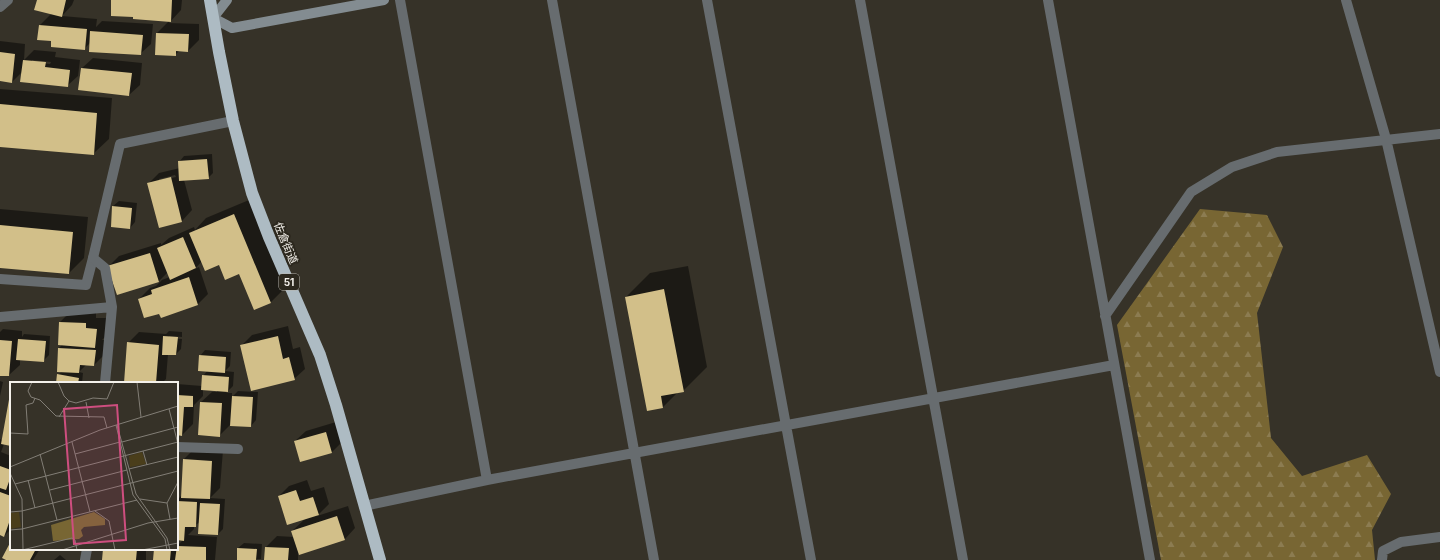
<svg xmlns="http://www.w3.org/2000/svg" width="1440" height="560" font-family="Inter,'Noto Sans JP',sans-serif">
	<defs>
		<pattern id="forest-firs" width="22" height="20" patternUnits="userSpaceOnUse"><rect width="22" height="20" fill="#786633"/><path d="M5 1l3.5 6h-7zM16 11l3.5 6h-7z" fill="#8c7c51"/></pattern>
	</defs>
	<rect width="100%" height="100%" fill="#363228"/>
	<path fill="url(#forest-firs)" d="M 1200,209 L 1267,215 L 1283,247 L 1257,313 L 1271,438 L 1302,476 L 1367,455 L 1391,494 L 1372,530 L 1375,560 L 1161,560 L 1117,325 Z"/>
	<path fill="#0007" fill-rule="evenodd" d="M 38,0 L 74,0 L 72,5 L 62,16 L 97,19 L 96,27 L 102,21 L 153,24 L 151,44 L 140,54 L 91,42 L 84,49 L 53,40 L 40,25 L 52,13 Z
		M 112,0 L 182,0 L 181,10 L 169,23 L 199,24 L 199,40 L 188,51 L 180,50 L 175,55 L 157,33 L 169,21 L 134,16 Z
		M 0,41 L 25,44 L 24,60 L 34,50 L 56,52 L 55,57 L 80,60 L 78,76 L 67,86 L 23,71 L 12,82 L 0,80 ZM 32,60 L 51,62 L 50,64 L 32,62 Z
		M 93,58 L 142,63 L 140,85 L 129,95 L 82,68 Z
		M 0,89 L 112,98 L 109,139 L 93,154 L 0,146 Z
		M 212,154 L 213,173 L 208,178 L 184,180 L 192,210 L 182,221 L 148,184 L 159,173 L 180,168 L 179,162 L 184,156 ZM 175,175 L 176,177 L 159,181 L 159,179 Z
		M 249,200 L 286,287 L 271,302 L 255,309 L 240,273 L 220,264 L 202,261 L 195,269 L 199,267 L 208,294 L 198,304 L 160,312 L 139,299 L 150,288 L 156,286 L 162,280 L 117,294 L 109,266 L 119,256 L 161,243 L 161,245 L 169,238 L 194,227 L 195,230 L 206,218 ZM 168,272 L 170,277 L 159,281 Z
		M 119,201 L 137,203 L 135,222 L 130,228 L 112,226 L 113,206 Z
		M 0,209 L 88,217 L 84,258 L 69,273 L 0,267 Z
		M 688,266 L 707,367 L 683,391 L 678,392 L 663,407 L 648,410 L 626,297 L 650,273 Z
		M 71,311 L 96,313 L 96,318 L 107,318 L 106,336 L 102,340 L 106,340 L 105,354 L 94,365 L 87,364 L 79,372 L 83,373 L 82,383 L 57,383 L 58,375 L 62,371 L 59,348 L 63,344 L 60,322 Z
		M 288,326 L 293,349 L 300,347 L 305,369 L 294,379 L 242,345 L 252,335 Z
		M 3,329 L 22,331 L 22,337 L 24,334 L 50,336 L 49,355 L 44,360 L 20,359 L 20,365 L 9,375 L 0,375 L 0,332 Z
		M 169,331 L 182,332 L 182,337 L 169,336 L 169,338 L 182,339 L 181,349 L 176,354 L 168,354 L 166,379 L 162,383 L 125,383 L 128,343 L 139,332 L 166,334 Z
		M 205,350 L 231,352 L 230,366 L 225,371 L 234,372 L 233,386 L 226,393 L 232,393 L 232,397 L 238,391 L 258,392 L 256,420 L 251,426 L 230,425 L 219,436 L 201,402 L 212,392 L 217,392 L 217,390 L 203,389 L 203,396 L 194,405 L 193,424 L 182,435 L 177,434 L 177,384 L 202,386 L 203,376 L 208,370 L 200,356 Z
		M 0,381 L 3,382 L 0,396 Z
		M 11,396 L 11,445 L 4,444 L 1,452 L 11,456 L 11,529 L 4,536 L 0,534 L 0,439 L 2,440 Z
		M 336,422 L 342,442 L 332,452 L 295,441 L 306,431 Z
		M 194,449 L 223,450 L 220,488 L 210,498 L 225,499 L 223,529 L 218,534 L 200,522 L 194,526 L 194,529 L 188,535 L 217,537 L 215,560 L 154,560 L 155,549 L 177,549 L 177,546 L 183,540 L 177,539 L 177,500 L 182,495 L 184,459 Z
		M 307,480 L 311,491 L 324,487 L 329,504 L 317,516 L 348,506 L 355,528 L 345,539 L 298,554 L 298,560 L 265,560 L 266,547 L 277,536 L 294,537 L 292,531 L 305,519 L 279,496 L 289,486 Z
		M 11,543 L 11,549 L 40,549 L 33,560 L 8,560 Z
		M 244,543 L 262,544 L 261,559 L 238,560 L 238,548 Z
		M 104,549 L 146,549 L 146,560 L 103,560 Z
		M 60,555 L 66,560 L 54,560 Z"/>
	<path fill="#d2bf89" d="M 37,0 L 66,0 L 62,17 L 34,10 Z
		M 111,0 L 172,0 L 171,22 L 133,19 L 133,17 L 111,16 Z
		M 39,25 L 87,29 L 85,50 L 51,47 L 51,41 L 37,40 Z
		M 90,31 L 143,35 L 141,55 L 89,52 Z
		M 156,33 L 189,34 L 188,52 L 176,51 L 176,56 L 155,55 Z
		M 0,52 L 15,54 L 12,83 L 0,81 Z
		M 23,60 L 46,62 L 45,67 L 70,70 L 68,87 L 20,82 Z
		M 81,68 L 132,73 L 129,96 L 78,90 Z
		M 0,104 L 97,113 L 94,155 L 0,147 Z
		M 207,159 L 209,179 L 179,181 L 178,161 Z
		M 171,177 L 182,222 L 159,228 L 147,183 Z
		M 112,206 L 132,208 L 130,229 L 111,227 Z
		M 234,214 L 271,303 L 254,310 L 239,274 L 225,280 L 219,265 L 205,271 L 189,233 Z
		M 0,225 L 73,232 L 69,274 L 0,268 Z
		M 183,237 L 196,268 L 170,280 L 157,248 Z
		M 150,253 L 159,282 L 117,295 L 107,266 Z
		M 189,277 L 198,305 L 161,318 L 159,314 L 144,318 L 138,299 L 152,294 L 151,290 Z
		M 664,289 L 684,392 L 661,396 L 663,408 L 647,411 L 625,297 Z
		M 59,322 L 86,323 L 86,328 L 97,329 L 95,348 L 58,345 Z
		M 163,336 L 178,337 L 176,355 L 162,355 Z
		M 278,336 L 283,359 L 289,357 L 295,380 L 251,391 L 240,345 Z
		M 18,339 L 46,341 L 44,362 L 16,360 Z
		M 0,340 L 12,341 L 9,376 L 0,376 Z
		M 127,342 L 159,345 L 156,383 L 124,383 Z
		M 58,348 L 96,350 L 94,366 L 80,365 L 79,373 L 57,372 Z
		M 199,355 L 226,357 L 225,373 L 198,371 Z
		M 57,374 L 79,378 L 78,383 L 56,383 Z
		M 202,375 L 229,377 L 228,392 L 201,390 Z
		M 10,394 L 11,395 L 11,446 L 1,444 Z
		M 177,395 L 193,396 L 193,407 L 184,407 L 182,436 L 177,435 Z
		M 232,396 L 253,397 L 251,427 L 230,426 Z
		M 200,402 L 222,403 L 220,437 L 198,435 Z
		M 326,432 L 332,453 L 300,462 L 294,441 Z
		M 183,459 L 212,461 L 210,499 L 181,498 Z
		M 0,466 L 11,470 L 11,476 L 6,490 L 0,488 Z
		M 296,490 L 300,501 L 313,497 L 319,515 L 287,525 L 278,496 Z
		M 0,492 L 11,496 L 11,517 L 4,537 L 0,535 Z
		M 177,501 L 197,502 L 196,527 L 185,527 L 184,541 L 177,540 Z
		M 200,503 L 220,504 L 218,535 L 198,534 Z
		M 337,516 L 345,540 L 299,555 L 291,531 Z
		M 11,541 L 11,549 L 36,549 L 30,560 L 6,560 L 2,558 Z
		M 177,546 L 206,547 L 206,560 L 175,560 Z
		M 265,547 L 289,548 L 288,560 L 264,560 Z
		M 237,548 L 257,549 L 256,560 L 237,560 Z
		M 103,549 L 137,549 L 136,560 L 102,560 Z
		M 154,549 L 171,549 L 170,560 L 153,560 Z"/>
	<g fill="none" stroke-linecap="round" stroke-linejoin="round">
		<path stroke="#676c6f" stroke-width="10" d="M 0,7 L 8,0
			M 0,279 L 86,285 L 93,258
			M 177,447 L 238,449"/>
		<path stroke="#676c6f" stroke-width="10" d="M 400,0 L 487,480
			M 552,0 L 654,560
			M 707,0 L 811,560
			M 860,0 L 963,560
			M 1048,0 L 1150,560
			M 1346,0 L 1386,139 L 1440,372
			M 1105,316 L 1191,192 L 1232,167 L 1277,152 L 1440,134
			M 0,317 L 112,307
			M 105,383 L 112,307 L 105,268 L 93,258 L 120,144 L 233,121
			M 364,506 L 487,480 L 1114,365
			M 85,560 L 87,549
			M 1382,560 L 1383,551 L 1401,542 L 1440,537"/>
		<path stroke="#838c91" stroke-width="10" d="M 227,0 L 213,18 L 232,28 L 384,0"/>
		<path stroke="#adbbc3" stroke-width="12" d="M 210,0 L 219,52 L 233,121 L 252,193 L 269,237 L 320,355 L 336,405 L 380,560"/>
	</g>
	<g text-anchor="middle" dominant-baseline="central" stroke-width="4" stroke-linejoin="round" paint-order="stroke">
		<rect fill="#2c281e" stroke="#b8b5ae" stroke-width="1" x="279" y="274" width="20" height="16" rx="3"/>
		<g font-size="10" font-weight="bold" fill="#f4f1eb">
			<text x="289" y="282">51</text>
		</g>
		<g font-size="11" fill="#f4f1eb" stroke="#2c281e">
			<text transform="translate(286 243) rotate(67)">佐倉街道</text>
		</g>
	</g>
	<g transform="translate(10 382)">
		<rect width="168" height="168" fill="#363228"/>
		<path d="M 84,130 L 95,137 L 95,143 L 74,145 L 71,148 L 73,154 L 69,157 L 43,159 L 41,143 Z" fill="#786633"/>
		<path d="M 132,70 L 136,82 L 120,85 L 119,74 ZM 9,130 L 11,145 L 0,147 L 0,131 Z" fill="#4a3e1b"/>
		<path fill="none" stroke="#827e76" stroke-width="1" d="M 22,0 L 18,9 L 21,15 L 30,18 L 46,34 L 94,35 L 97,46M 48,0 L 54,14 L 59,19 L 66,21 L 83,16 L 97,17 L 104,0M 127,0 L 131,35M 76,20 L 79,36M 159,27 L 168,62M 49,35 L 59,19M 106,43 L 123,113 L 155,157 L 157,168M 107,43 L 126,112 L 157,156 L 160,168M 0,51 L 18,52 L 16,23 L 23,21 L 25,16M 62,60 L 80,130M 112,60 L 168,45M 133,69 L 137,83M 30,72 L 47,138M 65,72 L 110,60M 0,85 L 90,48 L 168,24M 119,87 L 168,75M 0,91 L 12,117 L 13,167M 18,98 L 25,126M 5,102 L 168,60M 40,108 L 117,88M 130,117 L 157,121M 85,129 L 99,139 L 105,168M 0,130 L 12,129 L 168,89M 160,137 L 157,121 L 168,100M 0,148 L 12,147 L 127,118M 12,168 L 62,156 L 65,158 L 67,168M 52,168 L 138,141 L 168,136M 132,168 L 168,161"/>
		<path fill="#ce4e7f" fill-opacity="0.15" stroke="#ce4e7f" stroke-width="2" d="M 107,23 L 116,158 L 64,162 L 54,27 Z"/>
		<rect width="168" height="168" fill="none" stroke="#f4f1eb" stroke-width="2"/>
	</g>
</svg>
